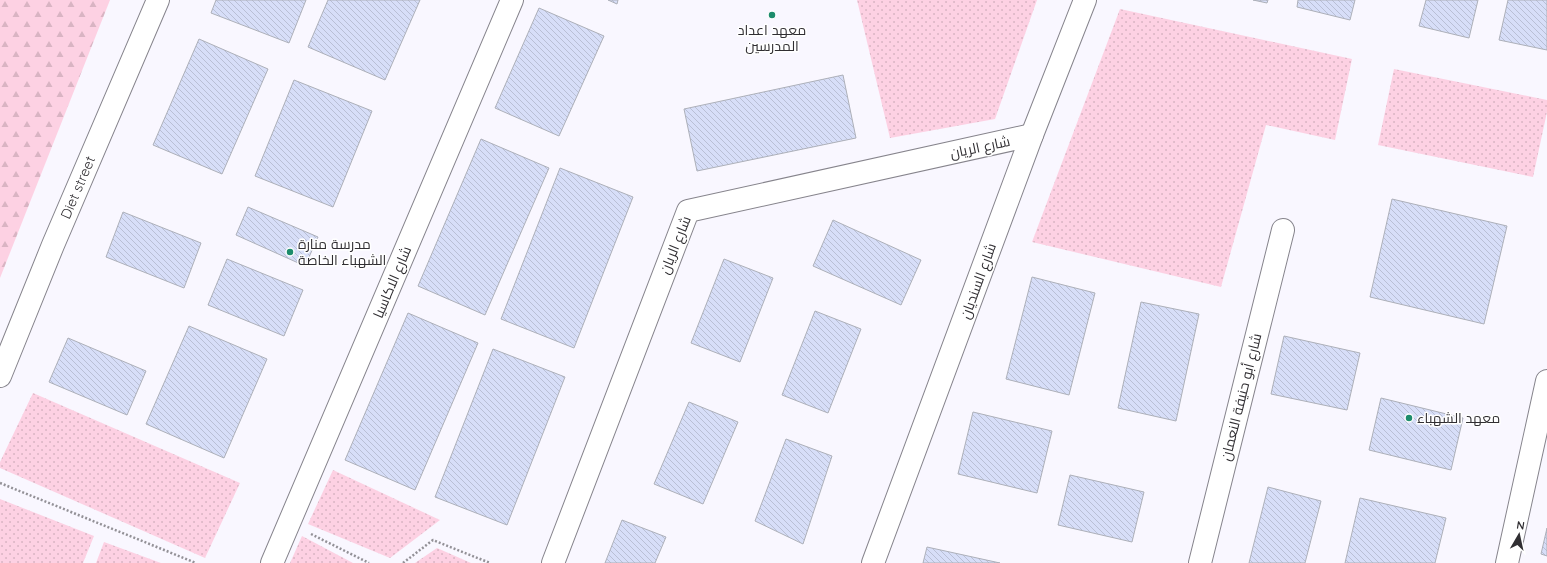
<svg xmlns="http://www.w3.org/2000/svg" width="1547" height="563" font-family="Quicksand,Cairo,sans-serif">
	<defs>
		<pattern id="grass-dots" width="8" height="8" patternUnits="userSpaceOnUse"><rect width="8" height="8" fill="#fdd1e3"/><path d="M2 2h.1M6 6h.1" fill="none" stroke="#d9b4c3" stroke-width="1.8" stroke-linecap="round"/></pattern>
		<pattern id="forest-firs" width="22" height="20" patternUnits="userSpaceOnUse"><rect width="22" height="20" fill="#fdd1e3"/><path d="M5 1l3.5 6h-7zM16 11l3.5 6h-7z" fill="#d9b4c3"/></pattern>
		<pattern id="building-back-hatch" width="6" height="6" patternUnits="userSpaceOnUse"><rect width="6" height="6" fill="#d7def8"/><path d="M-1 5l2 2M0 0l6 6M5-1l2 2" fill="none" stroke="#b9bfd5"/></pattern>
	</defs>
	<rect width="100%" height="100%" fill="#f9f7ff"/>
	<path fill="url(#grass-dots)" d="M 857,0 L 1037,0 L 995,119 L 890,138 Z
		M 1120,9 L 1352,59 L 1335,140 L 1266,125 L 1221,287 L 1032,242 Z
		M 1394,69 L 1547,100 L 1547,112 L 1533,177 L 1378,145 Z
		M 33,393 L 240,483 L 205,558 L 0,468 L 0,462 Z
		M 333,470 L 440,520 L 390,558 L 308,524 Z
		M 0,499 L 94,536 L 83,563 L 0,563 Z
		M 302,536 L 353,563 L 290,563 Z
		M 104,542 L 161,563 L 96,563 Z
		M 437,548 L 471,563 L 415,563 Z"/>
	<path fill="url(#forest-firs)" d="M 0,0 L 110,0 L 0,278 Z"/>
	<path fill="url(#building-back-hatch)" stroke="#adb0b9" d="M 216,0 L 306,0 L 289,43 L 211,13 Z
		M 328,0 L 420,0 L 385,80 L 308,47 Z
		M 608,0 L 618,0 L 617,4 Z
		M 1253,0 L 1268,0 L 1267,3 Z
		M 1298,0 L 1355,0 L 1350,20 L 1297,7 Z
		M 1426,0 L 1478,0 L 1469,38 L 1419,26 Z
		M 1508,0 L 1547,0 L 1547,50 L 1499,40 Z
		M 539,8 L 604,36 L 559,136 L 495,108 Z
		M 199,39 L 268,69 L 222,174 L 153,145 Z
		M 843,75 L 856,138 L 697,171 L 684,109 Z
		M 294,80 L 372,111 L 333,207 L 255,176 Z
		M 481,139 L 549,168 L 485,315 L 418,286 Z
		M 560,168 L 633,197 L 574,348 L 501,319 Z
		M 1392,199 L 1507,226 L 1484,324 L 1370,297 Z
		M 248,207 L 318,237 L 305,266 L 236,235 Z
		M 123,212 L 201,243 L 184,288 L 106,257 Z
		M 833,220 L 921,260 L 901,305 L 813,266 Z
		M 227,259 L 303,290 L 284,336 L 208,305 Z
		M 724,259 L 773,278 L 740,362 L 691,343 Z
		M 1032,277 L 1095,293 L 1069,395 L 1006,379 Z
		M 1141,302 L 1199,314 L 1176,421 L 1118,408 Z
		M 815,311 L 861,329 L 828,413 L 782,395 Z
		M 408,313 L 478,343 L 415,490 L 345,460 Z
		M 189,326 L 267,359 L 224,458 L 146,424 Z
		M 1284,336 L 1360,353 L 1347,410 L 1271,394 Z
		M 68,338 L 146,371 L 127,415 L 49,382 Z
		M 493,349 L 565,377 L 507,525 L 435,497 Z
		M 1381,398 L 1463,418 L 1451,470 L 1369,450 Z
		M 689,402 L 738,422 L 703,504 L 654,484 Z
		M 973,412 L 1052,431 L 1037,493 L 958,474 Z
		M 786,439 L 832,456 L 803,544 L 755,521 Z
		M 1070,475 L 1144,492 L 1132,542 L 1058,525 Z
		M 1268,487 L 1321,501 L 1305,563 L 1249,563 Z
		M 1360,498 L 1446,518 L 1435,563 L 1345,563 Z
		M 622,520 L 666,537 L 655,563 L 605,563 Z
		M 1547,528 L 1547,556 L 1541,554 Z
		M 927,547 L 1000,563 L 923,563 Z"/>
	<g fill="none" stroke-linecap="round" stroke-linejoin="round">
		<defs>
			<g id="street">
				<path id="s1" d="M 0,376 L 53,245 L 158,0"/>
				<path d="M 272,563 L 512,0"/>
				<path d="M 553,563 L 688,211 L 1032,135"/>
				<path d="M 873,563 L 1032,135 L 1085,0"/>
				<path d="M 1200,563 L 1283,230"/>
				<path d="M 1507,563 L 1547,381"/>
			</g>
		</defs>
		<use href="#street" stroke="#86848c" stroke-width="24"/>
		<path stroke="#939197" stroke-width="2.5" stroke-dasharray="2 2" stroke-linecap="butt" d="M 0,483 L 196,563
			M 311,534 L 369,563
			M 403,563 L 433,540 L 490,563"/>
		<use href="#street" stroke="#fff" stroke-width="22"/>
	</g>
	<g fill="#1d8c6c" stroke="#fff" stroke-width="1.5">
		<circle cx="772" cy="15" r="4"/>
		<circle cx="290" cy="252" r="4"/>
		<circle cx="1409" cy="418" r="4"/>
	</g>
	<g text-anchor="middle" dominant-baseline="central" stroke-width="3" stroke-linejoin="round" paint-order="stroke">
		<g font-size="14" fill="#302e32" stroke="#fff" text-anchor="start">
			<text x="772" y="30" text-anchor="middle">معهد اعداد<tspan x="772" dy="16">المدرسين</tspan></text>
			<text x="298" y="244">مدرسة منارة<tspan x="298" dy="16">الشهباء الخاصة</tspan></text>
			<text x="1417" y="418">معهد الشهباء</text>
		</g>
		<g font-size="14" fill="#302e32" stroke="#fff">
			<text transform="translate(980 147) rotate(-12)">شارع الريان</text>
			<text stroke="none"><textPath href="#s1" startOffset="204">Diet street</textPath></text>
			<text transform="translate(675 245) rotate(-68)">شارع الريان</text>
			<text transform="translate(978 281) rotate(-70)">شارع السنديان</text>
			<text transform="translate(392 282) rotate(-67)">شارع الاكاسيا</text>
			<text transform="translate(1241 397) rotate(-76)">شارع أبو حنيفة النعمان</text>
		</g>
	</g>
	<g transform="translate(1519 535) rotate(9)" stroke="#ffffff" stroke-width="3" paint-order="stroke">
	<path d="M0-3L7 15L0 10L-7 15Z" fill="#302e32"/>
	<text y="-6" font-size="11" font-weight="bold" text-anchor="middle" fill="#302e32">N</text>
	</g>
</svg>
